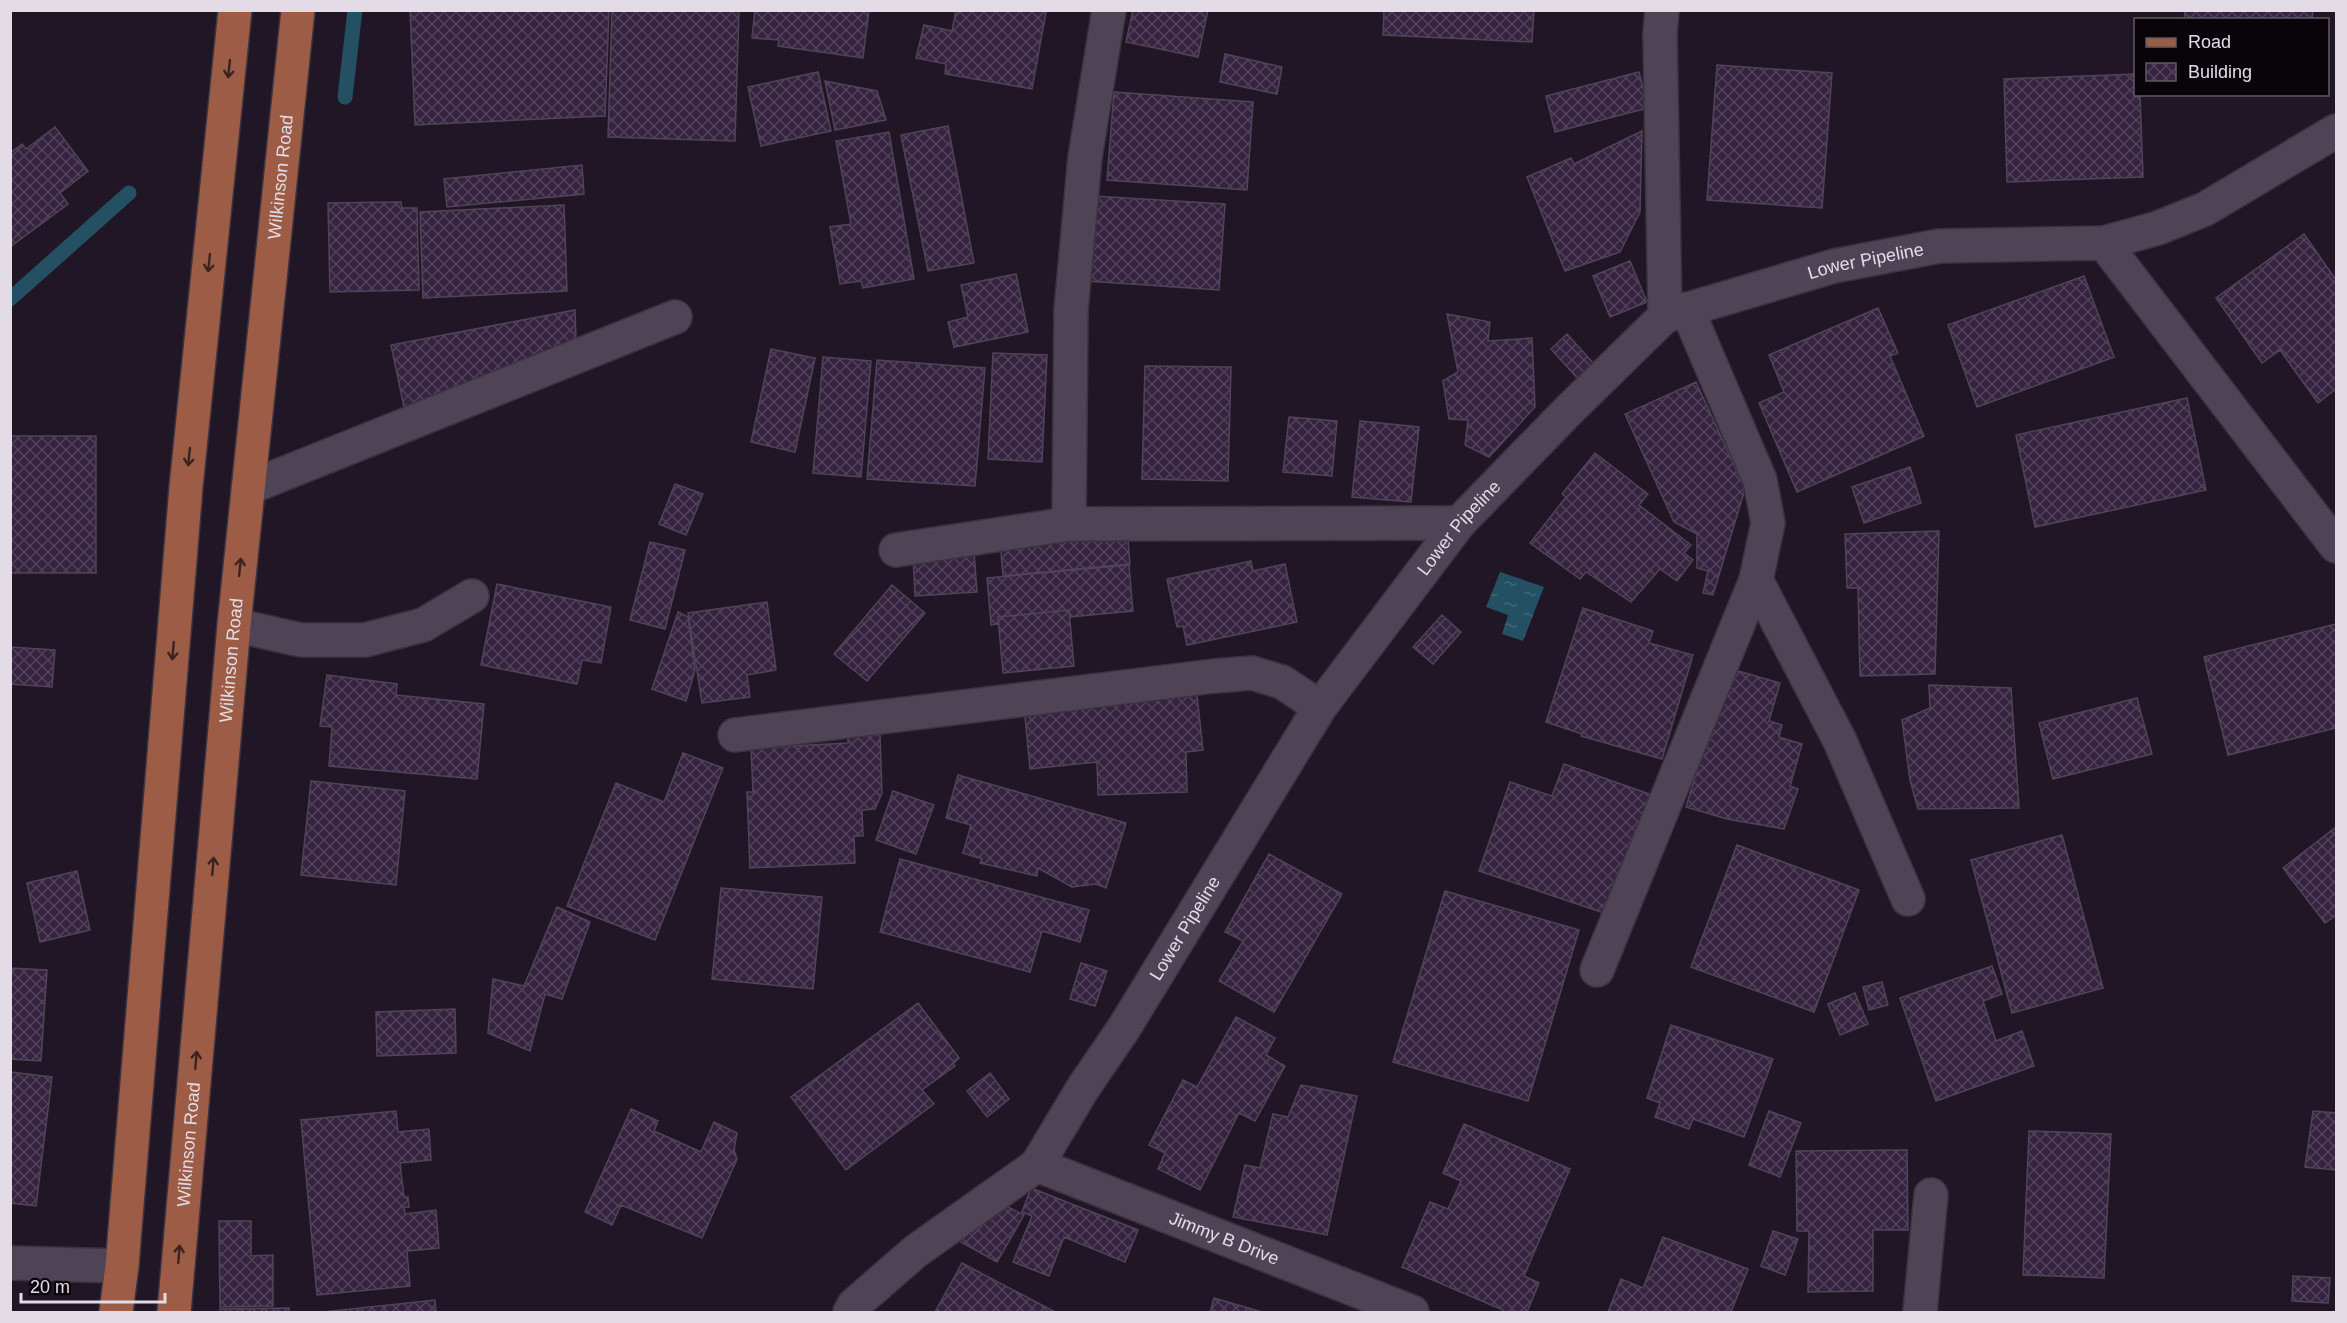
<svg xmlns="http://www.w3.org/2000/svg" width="2347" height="1323" font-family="Helvetica,sans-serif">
	<defs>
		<pattern id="water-ripples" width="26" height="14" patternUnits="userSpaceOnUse" patternTransform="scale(1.5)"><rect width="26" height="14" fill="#235062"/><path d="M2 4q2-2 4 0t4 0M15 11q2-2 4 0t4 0" fill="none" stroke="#436978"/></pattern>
		<pattern id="building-cross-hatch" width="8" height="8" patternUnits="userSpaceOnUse" patternTransform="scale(1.5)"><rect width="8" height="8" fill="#362340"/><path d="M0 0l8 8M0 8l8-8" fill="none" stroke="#53425c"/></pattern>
	</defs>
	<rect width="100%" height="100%" fill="#211626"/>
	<path fill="url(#water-ripples)" d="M 1500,572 L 1544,587 L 1523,641 L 1502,634 L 1508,615 L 1486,607 Z"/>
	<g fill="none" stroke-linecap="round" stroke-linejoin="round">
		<path stroke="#235062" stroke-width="15" d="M 345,97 L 355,10
			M 10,299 L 129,193"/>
	</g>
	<path fill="url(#building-cross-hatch)" stroke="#504457" stroke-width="1.5" d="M 410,10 L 609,10 L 605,116 L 415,125 Z
		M 612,10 L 739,10 L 735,141 L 608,137 Z
		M 755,10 L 869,10 L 863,58 L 778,46 L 779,40 L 752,38 Z
		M 956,10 L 1036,10 L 1046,12 L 1032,89 L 945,74 L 946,64 L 916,58 L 924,25 L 952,31 Z
		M 1133,10 L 1208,10 L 1198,57 L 1126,42 Z
		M 1384,10 L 1534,10 L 1532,42 L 1383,35 Z
		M 2185,10 L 2313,10 L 2312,20 L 2184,20 Z
		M 1225,54 L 1282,67 L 1277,94 L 1220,82 Z
		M 1717,65 L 1832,73 L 1822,208 L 1707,200 Z
		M 818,72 L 831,131 L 761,146 L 748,87 Z
		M 1639,72 L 1648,108 L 1555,132 L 1546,96 Z
		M 2136,74 L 2136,94 L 2140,94 L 2143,177 L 2007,182 L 2004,79 Z
		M 825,81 L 877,91 L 886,120 L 835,130 Z
		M 1114,92 L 1253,102 L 1247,190 L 1107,180 Z
		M 948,126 L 974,263 L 928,271 L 901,135 Z
		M 55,127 L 88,171 L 60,193 L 68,204 L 10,247 L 10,153 L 22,144 L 26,149 Z
		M 1642,131 L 1640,212 L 1620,252 L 1565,271 L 1527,177 L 1571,158 L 1574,164 Z
		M 889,132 L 914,279 L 863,288 L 861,281 L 840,284 L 830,227 L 851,224 L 836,141 Z
		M 582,165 L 584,194 L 447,207 L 444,179 Z
		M 1093,196 L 1225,204 L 1219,290 L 1087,281 Z
		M 401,202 L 402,208 L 417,208 L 419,290 L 330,292 L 328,203 Z
		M 564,205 L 567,291 L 423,298 L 420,212 Z
		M 2304,234 L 2336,280 L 2336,320 L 2335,321 L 2336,324 L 2336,389 L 2318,403 L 2280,350 L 2262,363 L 2216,298 Z
		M 1630,261 L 1647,302 L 1610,317 L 1593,276 Z
		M 1016,274 L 1028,332 L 954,347 L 948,322 L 968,317 L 961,285 Z
		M 2084,276 L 2114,357 L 1977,407 L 1948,325 Z
		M 1878,308 L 1898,353 L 1890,356 L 1924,436 L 1797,492 L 1759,403 L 1784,392 L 1769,355 Z
		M 575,310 L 576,339 L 404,407 L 391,345 Z
		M 1447,314 L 1490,322 L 1488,341 L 1532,338 L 1535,407 L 1489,457 L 1465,445 L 1468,420 L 1449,419 L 1443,381 L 1458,372 Z
		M 1567,334 L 1594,364 L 1578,379 L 1551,349 Z
		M 771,349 L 815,358 L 795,452 L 751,442 Z
		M 993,353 L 1047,355 L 1042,462 L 988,459 Z
		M 823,357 L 871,361 L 861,477 L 813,473 Z
		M 877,360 L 985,368 L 975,486 L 867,479 Z
		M 1145,366 L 1231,367 L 1228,481 L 1142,479 Z
		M 1696,382 L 1745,489 L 1713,595 L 1703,593 L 1708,571 L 1697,568 L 1697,534 L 1674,522 L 1625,414 Z
		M 2187,398 L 2206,490 L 2035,527 L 2016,435 Z
		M 1289,417 L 1337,421 L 1332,476 L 1283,472 Z
		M 1360,421 L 1419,427 L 1411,502 L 1352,497 Z
		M 10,436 L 96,436 L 96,573 L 10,573 Z
		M 1595,453 L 1648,494 L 1639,505 L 1691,545 L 1684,553 L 1693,560 L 1677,581 L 1660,569 L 1631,602 L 1586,572 L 1580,579 L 1530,543 L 1566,497 L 1562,494 Z
		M 1910,467 L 1921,503 L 1864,523 L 1852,487 Z
		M 675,484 L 703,494 L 686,535 L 659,524 Z
		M 1127,529 L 1130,564 L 1003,576 L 1000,542 Z
		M 1939,531 L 1935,674 L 1860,676 L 1858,588 L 1847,588 L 1845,534 Z
		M 650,542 L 685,550 L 665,629 L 630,620 Z
		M 974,552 L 977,592 L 915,596 L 913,556 Z
		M 1251,561 L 1253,571 L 1285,564 L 1297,622 L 1187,645 L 1183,626 L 1177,627 L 1167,579 Z
		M 1129,565 L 1133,611 L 1070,617 L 1069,610 L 998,617 L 998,624 L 991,625 L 987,578 Z
		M 497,584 L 611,607 L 601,663 L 582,660 L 577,684 L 481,665 Z
		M 892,585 L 925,613 L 867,681 L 834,654 Z
		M 767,602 L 776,670 L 747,675 L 750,697 L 702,703 L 688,613 Z
		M 1583,608 L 1653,631 L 1649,643 L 1693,655 L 1662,759 L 1581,736 L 1582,734 L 1546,722 Z
		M 1069,610 L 1074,666 L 1003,673 L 998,617 Z
		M 678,612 L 688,617 L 695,670 L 686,701 L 652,689 Z
		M 1442,615 L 1461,632 L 1433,664 L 1413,647 Z
		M 2336,624 L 2336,728 L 2228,755 L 2204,657 Z
		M 10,647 L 55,650 L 52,687 L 10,684 Z
		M 1728,668 L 1780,683 L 1769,721 L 1782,725 L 1779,737 L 1802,744 L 1790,786 L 1798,789 L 1784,829 L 1727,819 L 1686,807 Z
		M 327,675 L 397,684 L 396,695 L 484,704 L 477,779 L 329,766 L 332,727 L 320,726 Z
		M 1929,685 L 2011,688 L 2019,808 L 1918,809 L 1910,780 L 1902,720 L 1930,708 Z
		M 1196,686 L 1203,750 L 1186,752 L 1187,792 L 1098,795 L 1097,762 L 1030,769 L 1024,706 Z
		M 2137,698 L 2152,754 L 2053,779 L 2039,723 Z
		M 880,735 L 882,793 L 875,809 L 862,810 L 863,836 L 854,836 L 855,863 L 750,868 L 747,792 L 753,792 L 751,748 L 848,743 L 848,737 Z
		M 683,753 L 723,768 L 655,940 L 567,906 L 616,783 L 664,802 Z
		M 1564,764 L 1655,796 L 1613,916 L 1479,871 L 1510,782 L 1552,796 Z
		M 958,775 L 1126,823 L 1106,888 L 1096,884 L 1072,887 L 1038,868 L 1037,876 L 980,863 L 982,859 L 963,853 L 971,825 L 946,818 Z
		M 311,781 L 405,791 L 396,885 L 301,875 Z
		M 893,791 L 934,805 L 916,854 L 876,840 Z
		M 2336,827 L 2336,915 L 2325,923 L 2283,868 Z
		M 2062,835 L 2103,988 L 2012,1013 L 1971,860 Z
		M 1737,845 L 1859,890 L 1814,1012 L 1691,967 Z
		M 1269,854 L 1342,894 L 1274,1012 L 1219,981 L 1243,941 L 1225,932 Z
		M 900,859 L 1089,910 L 1080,942 L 1042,931 L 1030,972 L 880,932 Z
		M 77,871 L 90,930 L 40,942 L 27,883 Z
		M 721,888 L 822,897 L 813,989 L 712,979 Z
		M 1445,891 L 1579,930 L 1528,1101 L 1393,1062 Z
		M 557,907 L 590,922 L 562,999 L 545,994 L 530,1051 L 488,1033 L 493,979 L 524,986 Z
		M 1081,963 L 1107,971 L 1095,1006 L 1070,999 Z
		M 1992,966 L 2002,994 L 1983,1001 L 1996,1041 L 2022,1031 L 2034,1066 L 1936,1101 L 1900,998 Z
		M 10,968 L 47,970 L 41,1061 L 10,1059 Z
		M 1882,982 L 1888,1005 L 1869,1010 L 1863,987 Z
		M 1855,993 L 1868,1024 L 1840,1035 L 1828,1004 Z
		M 918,1003 L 959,1058 L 953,1064 L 955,1066 L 922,1090 L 934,1104 L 846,1170 L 791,1097 Z
		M 455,1009 L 456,1053 L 377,1056 L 376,1012 Z
		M 1236,1017 L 1275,1038 L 1266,1055 L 1285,1066 L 1255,1121 L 1239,1113 L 1200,1190 L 1158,1169 L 1165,1153 L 1149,1145 L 1183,1080 L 1197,1087 Z
		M 1671,1025 L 1773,1059 L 1744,1137 L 1693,1119 L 1689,1129 L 1655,1117 L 1660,1103 L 1647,1098 Z
		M 10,1072 L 52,1077 L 36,1206 L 10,1203 Z
		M 990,1073 L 1009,1099 L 987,1117 L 967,1091 Z
		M 1301,1085 L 1357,1096 L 1327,1235 L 1233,1217 L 1245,1165 L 1260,1168 L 1273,1114 L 1288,1117 Z
		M 631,1109 L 658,1121 L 654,1131 L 701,1152 L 714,1122 L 737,1133 L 734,1150 L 737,1159 L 702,1238 L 621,1205 L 612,1225 L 585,1212 Z
		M 396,1111 L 398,1132 L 429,1129 L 431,1160 L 400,1163 L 404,1197 L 408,1197 L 409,1207 L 404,1207 L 405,1214 L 436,1210 L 439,1248 L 407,1251 L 410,1286 L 317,1295 L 301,1120 Z
		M 1769,1111 L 1801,1123 L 1780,1177 L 1749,1165 Z
		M 2313,1111 L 2336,1113 L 2336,1170 L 2305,1167 Z
		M 1464,1124 L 1570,1169 L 1524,1276 L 1539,1283 L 1527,1312 L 1503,1312 L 1503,1310 L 1402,1267 L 1430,1202 L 1448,1209 L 1461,1181 L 1443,1173 Z
		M 2029,1131 L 2111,1134 L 2104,1278 L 2023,1275 Z
		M 1907,1150 L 1908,1230 L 1873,1230 L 1873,1291 L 1808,1292 L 1809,1231 L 1797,1231 L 1796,1151 Z
		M 1031,1188 L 1138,1230 L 1125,1262 L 1064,1237 L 1049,1276 L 1013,1262 L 1032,1216 L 1022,1212 Z
		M 998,1202 L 1024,1215 L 997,1262 L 948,1235 Z
		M 219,1221 L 251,1221 L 251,1256 L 273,1255 L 273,1306 L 220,1307 Z
		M 1773,1231 L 1798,1239 L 1785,1275 L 1761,1266 Z
		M 1663,1237 L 1748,1269 L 1731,1312 L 1608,1312 L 1621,1279 L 1643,1288 Z
		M 962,1263 L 1055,1312 L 935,1312 Z
		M 2293,1276 L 2330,1278 L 2328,1303 L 2292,1301 Z
		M 1214,1298 L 1262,1312 L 1210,1312 Z
		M 435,1300 L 436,1312 L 323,1312 Z
		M 289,1308 L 289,1312 L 220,1312 L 220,1309 Z"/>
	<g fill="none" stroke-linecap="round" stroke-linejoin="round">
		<defs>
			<g id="minor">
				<path d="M 1662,10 L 1660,34 L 1665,316"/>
				<path d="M 2104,243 L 2336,546"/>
				<path d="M 248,488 L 675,317"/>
				<path d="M 1069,524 L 1071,310 L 1085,157 L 1109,10"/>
				<path d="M 896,550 L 1069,524 L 1459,523"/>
				<path d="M 1756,580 L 1840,741 L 1908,899"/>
				<path d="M 234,625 L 301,640 L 365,640 L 423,625 L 472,596"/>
				<path d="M 735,735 L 1214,676 L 1252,673 L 1282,682 L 1320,707"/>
				<path d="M 1597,970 L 1756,580 L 1768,523 L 1760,480 L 1687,309"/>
				<path id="s1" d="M 1037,1165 L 1412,1312"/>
				<path d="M 10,1263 L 122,1266"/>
				<path id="s2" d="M 850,1312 L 854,1305 L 916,1251 L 1037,1165 L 1083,1088 L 1124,1028 L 1320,707 L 1459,523 L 1568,411 L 1665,316 L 1834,266 L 1939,246 L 2104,243 L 2158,228 L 2205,209 L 2336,131"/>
				<path d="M 1920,1312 L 1931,1195"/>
			</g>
			<g id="primary">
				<path d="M 116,1312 L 122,1266 L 186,487 L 235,10"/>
				<path id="s3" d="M 174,1312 L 234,625 L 298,10"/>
			</g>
		</defs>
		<use href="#minor" stroke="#3a333f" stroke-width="36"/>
		<use href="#primary" stroke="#3a333f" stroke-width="36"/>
		<use href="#minor" stroke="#4f4356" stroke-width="33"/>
		<use href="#primary" stroke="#9c5c45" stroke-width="33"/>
	</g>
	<defs><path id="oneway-shaft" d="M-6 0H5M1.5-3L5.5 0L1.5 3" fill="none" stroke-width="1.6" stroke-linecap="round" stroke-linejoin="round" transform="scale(1.5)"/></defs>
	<g stroke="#3c231f">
		<use href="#oneway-shaft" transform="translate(229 69) rotate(96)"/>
		<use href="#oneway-shaft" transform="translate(209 263) rotate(96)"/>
		<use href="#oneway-shaft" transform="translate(189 457) rotate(96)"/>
		<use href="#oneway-shaft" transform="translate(240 567) rotate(-84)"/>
		<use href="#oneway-shaft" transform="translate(173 651) rotate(95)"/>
		<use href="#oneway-shaft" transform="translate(213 866) rotate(-85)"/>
		<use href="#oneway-shaft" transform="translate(196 1060) rotate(-85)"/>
		<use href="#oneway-shaft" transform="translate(179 1254) rotate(-85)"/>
	</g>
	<g text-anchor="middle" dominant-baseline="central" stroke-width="6" stroke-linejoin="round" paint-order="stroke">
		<g font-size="18" fill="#e3dce7" stroke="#08040a">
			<text stroke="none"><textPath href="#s3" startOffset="1140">Wilkinson Road</textPath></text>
			<text stroke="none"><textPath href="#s2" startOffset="1508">Lower Pipeline</textPath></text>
			<text stroke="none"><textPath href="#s2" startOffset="1004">Lower Pipeline</textPath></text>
			<text stroke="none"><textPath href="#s3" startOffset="654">Wilkinson Road</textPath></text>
			<text stroke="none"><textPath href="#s2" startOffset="518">Lower Pipeline</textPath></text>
			<text stroke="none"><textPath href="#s3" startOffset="168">Wilkinson Road</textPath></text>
			<text stroke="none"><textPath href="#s1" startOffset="201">Jimmy B Drive</textPath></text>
		</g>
	</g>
	<rect width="2347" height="1323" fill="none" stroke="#e3dce7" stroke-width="24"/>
	<rect x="2134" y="18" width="195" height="78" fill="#08040a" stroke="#605a62" stroke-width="1.5"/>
	<rect x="2146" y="38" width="30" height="9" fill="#9c5c45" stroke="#605a62" stroke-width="1.5"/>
	<text x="2188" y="48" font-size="18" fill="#e3dce7">Road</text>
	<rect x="2146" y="63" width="30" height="18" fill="url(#building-cross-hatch)" stroke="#605a62" stroke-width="1.5"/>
	<text x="2188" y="78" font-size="18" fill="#e3dce7">Building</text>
	<path d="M21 1293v9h144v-9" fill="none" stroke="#e3dce7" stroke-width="3"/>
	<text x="30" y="1293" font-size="18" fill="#e3dce7" stroke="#08040a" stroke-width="4.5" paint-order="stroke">20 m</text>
</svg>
